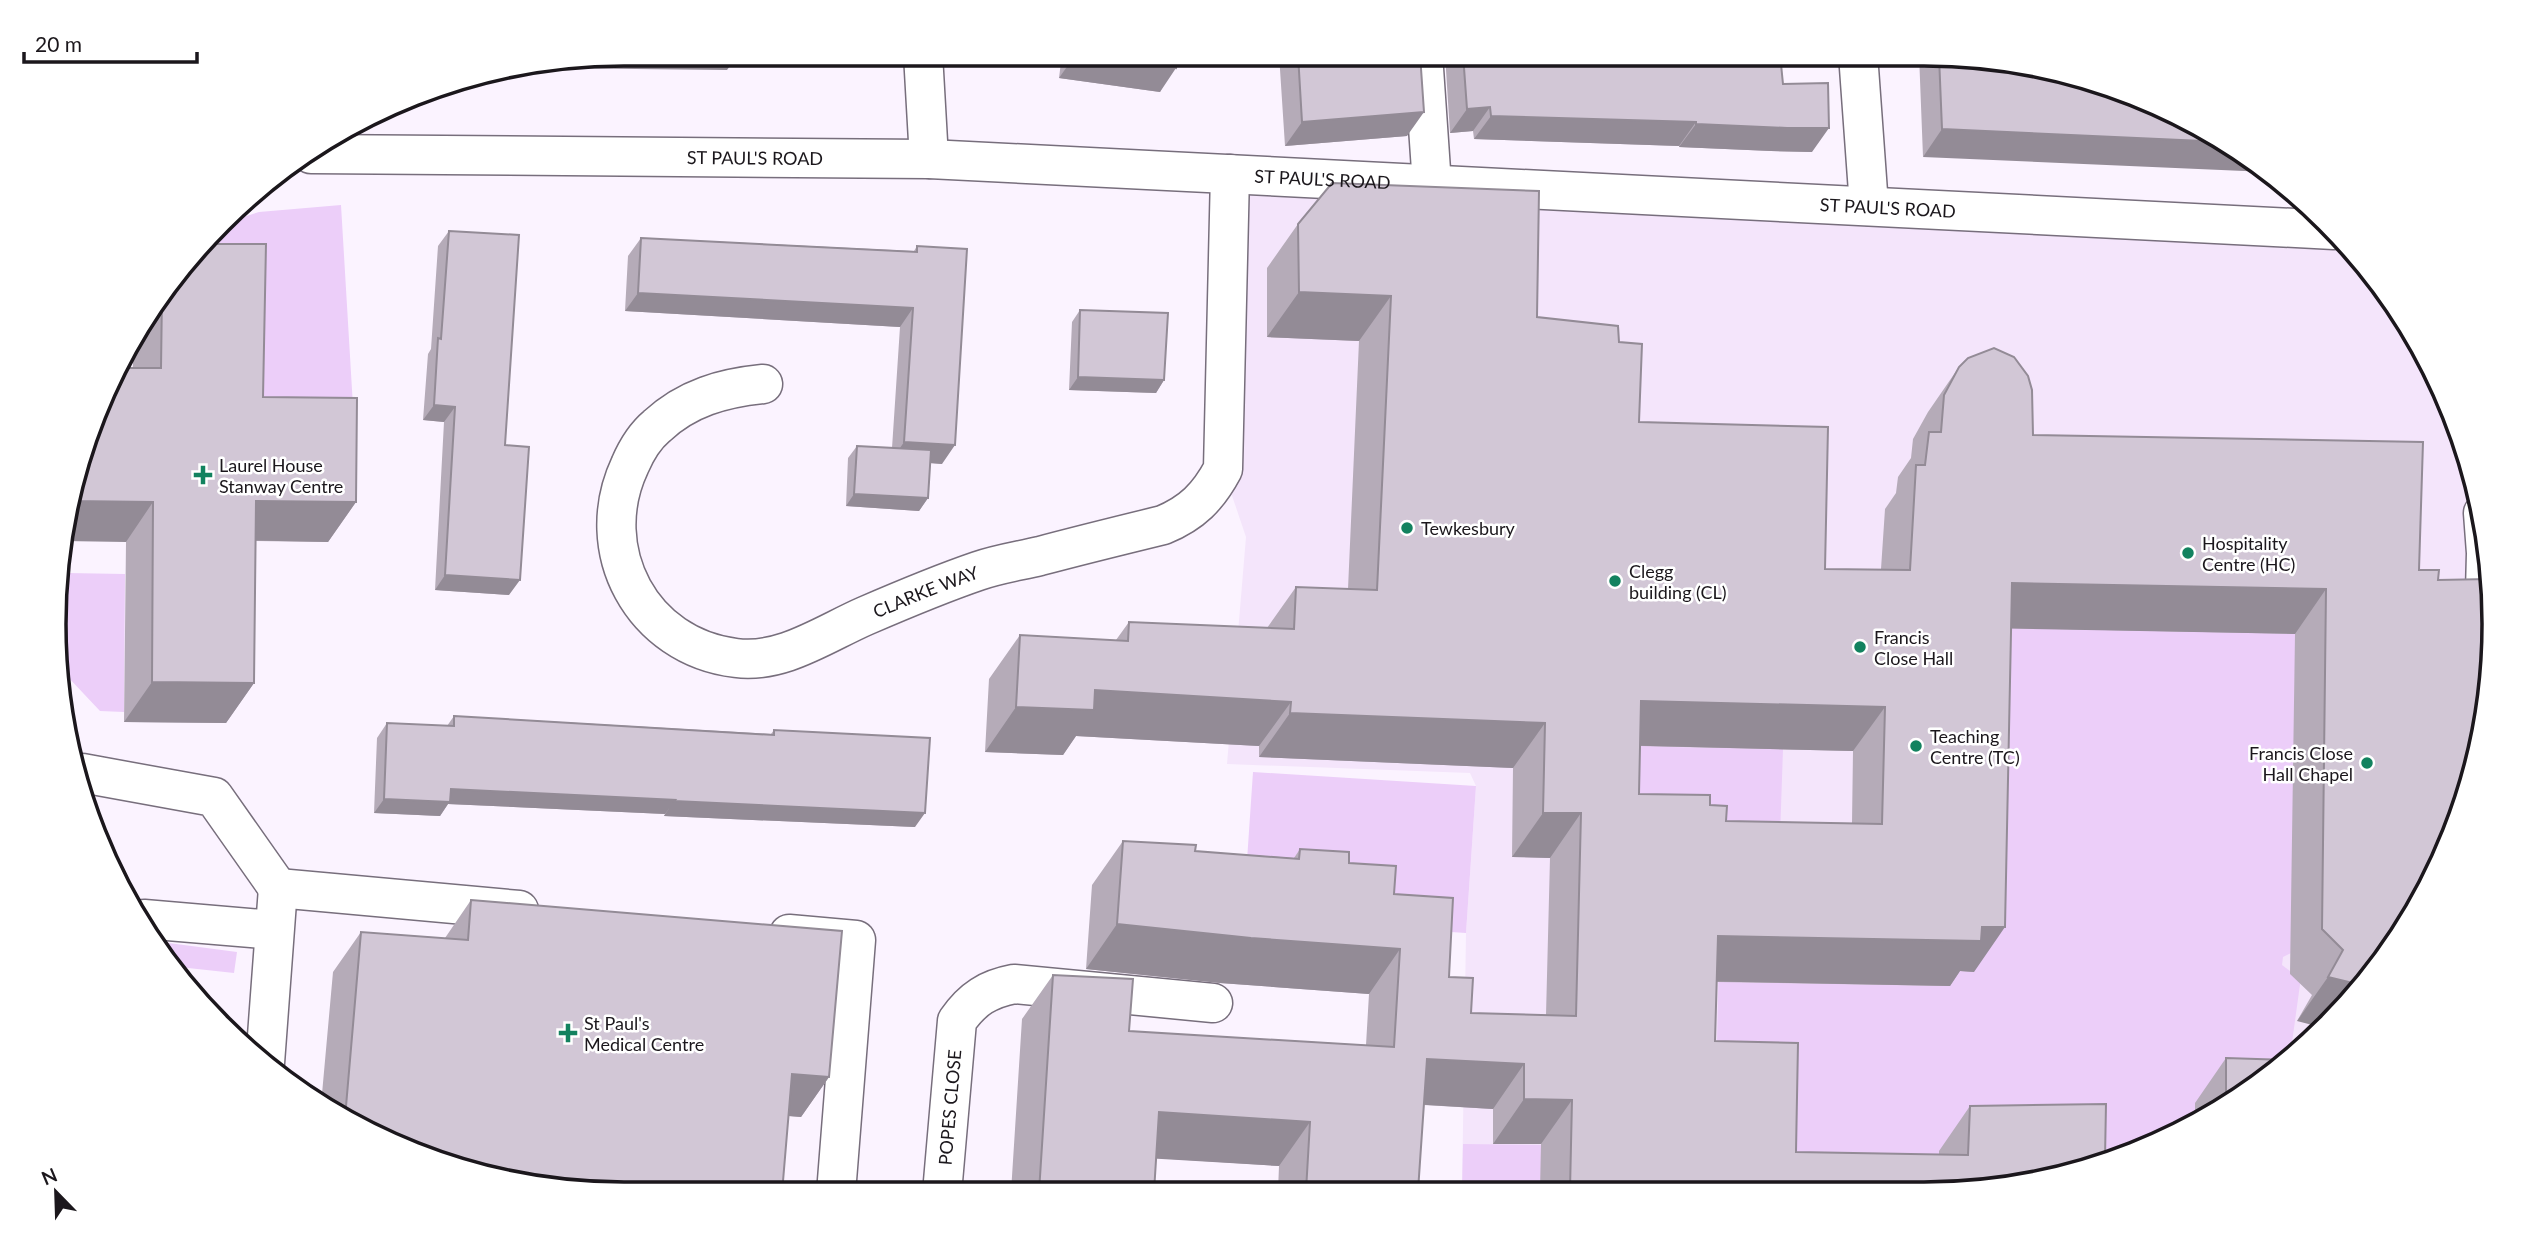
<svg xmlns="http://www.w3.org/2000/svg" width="2548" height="1248" font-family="Lato,sans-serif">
	<rect width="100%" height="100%" fill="#fbf3ff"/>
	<path fill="#f4e5fb" d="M 1230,175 L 2334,230 L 2398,308 L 2451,406 L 2483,513 L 2376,971 L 2271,1076 L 2142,1150 L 1462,1191 L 1466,933 L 1476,786 L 1470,773 L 1227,764 L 1246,537 L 1223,469 Z"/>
	<path fill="#eccef9" d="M 341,205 L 355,440 L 216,437 L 173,283 L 231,221 L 259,212 Z
		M 67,573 L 125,574 L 124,712 L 100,711 L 67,676 Z
		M 2011,628 L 2309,634 L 2295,668 L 2291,953 L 2283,957 L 2282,965 L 2290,971 L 2302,970 L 2290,1057 L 2271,1076 L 2142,1150 L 2075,1168 L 1937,1189 L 1765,1190 L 1716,1086 L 1719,955 L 1729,982 L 1950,986 Z
		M 1610,712 L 1672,747 L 1783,749 L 1779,866 L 1623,838 Z
		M 1253,772 L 1476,786 L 1466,933 L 1376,927 L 1245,890 Z
		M 161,942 L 237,952 L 234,973 L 179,967 Z
		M 1463,1144 L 1647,1146 L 1684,1190 L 1462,1191 Z"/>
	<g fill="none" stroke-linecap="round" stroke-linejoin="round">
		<defs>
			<g id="minor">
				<path d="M 923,54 L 929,159"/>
				<path d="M 1423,54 L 1432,185"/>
				<path d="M 1858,54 L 1869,206"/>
				<path id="s1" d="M 311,154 L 929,159 L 2334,230"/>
				<path id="s2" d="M 763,384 C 723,388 687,398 657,426 C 645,436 636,451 630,465 C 590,550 642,647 736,658 C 782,664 824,634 865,616 C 902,600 940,584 978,571 C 998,564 1019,561 1040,556 C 1081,545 1122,535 1163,525 C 1192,513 1208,497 1223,469 L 1230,174"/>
				<path d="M 2483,513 L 2486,553 L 2484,630"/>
				<path d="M 82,773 L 214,797 L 278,888"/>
				<path d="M 144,919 L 274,930"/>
				<path d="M 789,934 L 856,940 L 836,1193"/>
				<path d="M 265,1063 L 278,888 L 519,910"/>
				<path id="s3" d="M 942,1193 L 957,1021 C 972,999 988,989 1014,984 L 1213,1003"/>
			</g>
		</defs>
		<use href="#minor" stroke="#776e7c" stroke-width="41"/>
		<use href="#minor" stroke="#fff" stroke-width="38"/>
	</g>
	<path fill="#b5abb8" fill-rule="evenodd" d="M 1062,54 L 1178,54 L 1160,92 L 1059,78 Z
		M 1279,54 L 1420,54 L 1407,136 L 1285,146 Z
		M 1445,54 L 1780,54 L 1783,84 L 1812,152 L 1771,151 L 1679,147 L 1679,146 L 1474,139 L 1473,131 L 1450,133 Z
		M 1919,54 L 1924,54 L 2036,65 L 1923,157 Z
		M 1298,224 L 1537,317 L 1619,342 L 1639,422 L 1825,569 L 1881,569 L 1885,509 L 1896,493 L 1898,477 L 1911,458 L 1913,439 L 1928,412 L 1959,367 L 2033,435 L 2419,570 L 2438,580 L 2450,842 L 2297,1021 L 2312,995 L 2290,974 L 2295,634 L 2011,628 L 1974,972 L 1960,971 L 1950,986 L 1717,982 L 1715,1041 L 1796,1152 L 1939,1155 L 1939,1151 L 1970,1106 L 1999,1189 L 1540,1190 L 1541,1144 L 1493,1144 L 1493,1109 L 1424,1105 L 1418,1191 L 1278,1191 L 1279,1166 L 1156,1158 L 1154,1192 L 1011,1192 L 1022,1019 L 1053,975 L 1129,1031 L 1366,1045 L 1369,994 L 1220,983 L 1086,969 L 1092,885 L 1123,841 L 1195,851 L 1294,858 L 1300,849 L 1349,863 L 1394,894 L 1449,977 L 1471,1013 L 1546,1015 L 1550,858 L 1512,857 L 1513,768 L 1259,757 L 1259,746 L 1076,736 L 1063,755 L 985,752 L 989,679 L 1020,635 L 1116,640 L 1129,622 L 1267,628 L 1296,587 L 1348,589 L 1359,341 L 1267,337 L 1267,268 ZM 1640,746 L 1853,751 L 1852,823 L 1726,821 L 1639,794 Z
		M 449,231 L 505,445 L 509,595 L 435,590 L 444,422 L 423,420 L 428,354 L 431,349 L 438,246 Z
		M 641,238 L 914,251 L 917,246 L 942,464 L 930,463 L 928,498 L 919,511 L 846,506 L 848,458 L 857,446 L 892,448 L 900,327 L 625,311 L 628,256 Z
		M 210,244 L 263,397 L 356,502 L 328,542 L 255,541 L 254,683 L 226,723 L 124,722 L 126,542 L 134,337 L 150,308 Z
		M 1080,310 L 1164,380 L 1156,393 L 1069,390 L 1072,322 Z
		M 454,716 L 771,734 L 774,730 L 915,827 L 664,816 L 665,814 L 448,804 L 440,816 L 374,813 L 377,738 L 387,723 L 447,726 Z
		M 471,900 L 829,1077 L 801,1117 L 789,1116 L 406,1150 L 321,1105 L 333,972 L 361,932 L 445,938 Z
		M 2226,1058 L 2271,1076 L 2195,1120 L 2195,1103 Z"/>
	<path fill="#938b96" d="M 624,54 L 739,54 L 727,70 L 544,68 Z
		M 1076,54 L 1176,68 L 1160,92 L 1059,78 Z
		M 1490,107 L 1473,131 L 1450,133 L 1467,109 Z
		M 1424,112 L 1407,136 L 1285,146 L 1302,122 Z
		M 1491,116 L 1696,122 L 1679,146 L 1474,139 Z
		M 1696,124 L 1829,128 L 1812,152 L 1771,151 L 1679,147 Z
		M 1942,129 L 2225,142 L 2241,150 L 2267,172 L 1923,157 Z
		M 1299,292 L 1391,296 L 1359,341 L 1267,337 Z
		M 638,293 L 913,308 L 900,327 L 625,311 Z
		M 1078,377 L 1164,380 L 1156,393 L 1069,390 Z
		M 434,405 L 455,407 L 444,422 L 423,420 Z
		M 904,442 L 955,445 L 942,464 L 892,460 Z
		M 854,494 L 928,498 L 919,511 L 846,506 Z
		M 69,501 L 153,502 L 126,542 L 64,541 L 65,512 Z
		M 256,501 L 356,502 L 328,542 L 228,540 Z
		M 445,575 L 520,580 L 509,595 L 435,590 Z
		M 2012,583 L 2326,589 L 2295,634 L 1981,628 Z
		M 152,682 L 254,683 L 226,723 L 124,722 Z
		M 1095,690 L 1291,702 L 1259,746 L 1076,736 L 1063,755 L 985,752 L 1016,707 Z
		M 1641,701 L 1885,707 L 1853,751 L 1610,745 Z
		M 1290,713 L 1545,723 L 1513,768 L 1259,757 Z
		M 451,789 L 675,800 L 665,814 L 448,804 L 440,816 L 374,813 L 384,799 Z
		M 674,801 L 925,813 L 915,827 L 664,816 Z
		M 1543,813 L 1581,813 L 1550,858 L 1512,857 Z
		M 1117,924 L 1400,949 L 1369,994 L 1220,983 L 1086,969 Z
		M 1982,927 L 2005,927 L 1974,972 L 1960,971 L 1950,986 L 1687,981 L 1718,936 Z
		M 2328,977 L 2361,985 L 2320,1027 L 2297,1021 Z
		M 1427,1059 L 1524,1064 L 1493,1109 L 1395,1103 Z
		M 792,1074 L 829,1077 L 801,1117 L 764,1114 Z
		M 1524,1099 L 1572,1100 L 1541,1144 L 1493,1144 Z
		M 1159,1112 L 1310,1122 L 1279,1166 L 1128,1157 Z"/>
	<path fill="#d2c7d6" stroke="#938b96" stroke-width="2" fill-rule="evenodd" d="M 1076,54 L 1178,54 L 1176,68 Z
		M 1298,54 L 1420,54 L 1424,112 L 1302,122 Z
		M 1463,54 L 1780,54 L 1783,84 L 1828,83 L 1829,128 L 1787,128 L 1696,124 L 1696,122 L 1491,116 L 1490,107 L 1467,109 Z
		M 1939,56 L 2036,65 L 2037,76 L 2070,76 L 2142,98 L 2225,142 L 1942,129 Z
		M 1332,183 L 1539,191 L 1537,317 L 1618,326 L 1619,342 L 1642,344 L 1639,422 L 1828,427 L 1825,569 L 1910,570 L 1916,465 L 1925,465 L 1929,432 L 1941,432 L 1944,395 L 1959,367 L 1968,358 L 1994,348 L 2014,357 L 2028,376 L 2032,390 L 2033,435 L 2423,442 L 2419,570 L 2439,570 L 2438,580 L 2489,579 L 2493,613 L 2492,644 L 2483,736 L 2450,842 L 2376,971 L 2361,985 L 2328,977 L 2343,950 L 2322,929 L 2326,589 L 2012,583 L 2005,927 L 1982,927 L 1981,941 L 1718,936 L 1715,1041 L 1798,1043 L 1796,1152 L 1968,1155 L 1970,1106 L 2106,1104 L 2105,1159 L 2111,1159 L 1999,1189 L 1570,1190 L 1572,1100 L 1524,1099 L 1524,1064 L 1427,1059 L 1418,1191 L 1306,1191 L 1310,1122 L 1159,1112 L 1154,1192 L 1039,1192 L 1053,975 L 1133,979 L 1129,1031 L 1394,1047 L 1400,949 L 1251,938 L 1117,924 L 1123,841 L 1196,845 L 1195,851 L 1299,859 L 1300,849 L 1349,852 L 1349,863 L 1396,866 L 1394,894 L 1453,898 L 1449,977 L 1473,978 L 1471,1013 L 1576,1016 L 1581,813 L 1543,813 L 1545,723 L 1290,713 L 1291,702 L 1095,690 L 1094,710 L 1016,707 L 1020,635 L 1128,641 L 1129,622 L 1294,629 L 1296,587 L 1377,590 L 1391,296 L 1299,292 L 1298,224 ZM 1641,701 L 1885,707 L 1882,824 L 1726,821 L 1727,806 L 1710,805 L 1710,795 L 1639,794 Z
		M 449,231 L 519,235 L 505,445 L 529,447 L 520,580 L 445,575 L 455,407 L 434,405 L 438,338 L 441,339 Z
		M 641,238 L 917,252 L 917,246 L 967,249 L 955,445 L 904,442 L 913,308 L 638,293 Z
		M 210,244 L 266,244 L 263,397 L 357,398 L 356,502 L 256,501 L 254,683 L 152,682 L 153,502 L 69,501 L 98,406 L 118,368 L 161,368 L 162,295 Z
		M 1080,310 L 1168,313 L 1164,380 L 1078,377 Z
		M 857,446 L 931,450 L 928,498 L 854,494 Z
		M 454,716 L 774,735 L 774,730 L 930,738 L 925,813 L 674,801 L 675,800 L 451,789 L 450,802 L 384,799 L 387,723 L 454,726 Z
		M 471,900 L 842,931 L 829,1077 L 792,1074 L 782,1193 L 624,1194 L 512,1183 L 406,1150 L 345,1118 L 361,932 L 468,940 Z
		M 2226,1058 L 2287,1060 L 2271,1076 L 2226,1102 Z"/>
	<g fill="#12825f" stroke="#fff" stroke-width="2.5">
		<path d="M199.5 464.5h7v7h7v7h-7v7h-7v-7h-7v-7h7z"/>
		<circle cx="1407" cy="528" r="7"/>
		<circle cx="2188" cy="553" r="7"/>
		<circle cx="1615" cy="581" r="7"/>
		<circle cx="1860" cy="647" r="7"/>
		<circle cx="1916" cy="746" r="7"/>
		<circle cx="2367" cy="763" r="7"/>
		<path d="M564.5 1022.5h7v7h7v7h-7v7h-7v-7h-7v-7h7z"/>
	</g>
	<g text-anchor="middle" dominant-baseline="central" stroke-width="5" stroke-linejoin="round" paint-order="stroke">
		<g font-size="18" fill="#1b171c" stroke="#fff">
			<text stroke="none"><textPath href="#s1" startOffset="444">ST PAUL'S ROAD</textPath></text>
			<text stroke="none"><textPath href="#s1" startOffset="1012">ST PAUL'S ROAD</textPath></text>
			<text stroke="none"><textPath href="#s1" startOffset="1578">ST PAUL'S ROAD</textPath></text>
			<text stroke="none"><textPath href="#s2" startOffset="625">CLARKE WAY</textPath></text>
			<text stroke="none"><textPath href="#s3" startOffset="86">POPES CLOSE</textPath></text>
		</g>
		<g font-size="18" fill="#1b171c" stroke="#fff" text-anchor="start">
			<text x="219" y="465">Laurel House<tspan x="219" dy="21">Stanway Centre</tspan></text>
			<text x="1421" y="528">Tewkesbury</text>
			<text x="2202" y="543">Hospitality<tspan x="2202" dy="21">Centre (HC)</tspan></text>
			<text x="1629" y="571">Clegg<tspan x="1629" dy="21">building (CL)</tspan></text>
			<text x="1874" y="637">Francis<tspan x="1874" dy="21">Close Hall</tspan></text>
			<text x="1930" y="736">Teaching<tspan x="1930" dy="21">Centre (TC)</tspan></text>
			<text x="2353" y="753" text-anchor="end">Francis Close<tspan x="2353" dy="21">Hall Chapel</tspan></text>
			<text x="584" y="1023">St Paul's<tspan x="584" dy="21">Medical Centre</tspan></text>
		</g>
	</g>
	<path d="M0 0H2548V1248H0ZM624 66H1924A558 558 0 0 1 2482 624V624A558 558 0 0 1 1924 1182H624A558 558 0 0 1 66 624V624A558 558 0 0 1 624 66Z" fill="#fff" fill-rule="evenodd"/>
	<path fill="none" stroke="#1b171c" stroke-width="3.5" d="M624 66H1924A558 558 0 0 1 2482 624V624A558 558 0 0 1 1924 1182H624A558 558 0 0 1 66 624V624A558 558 0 0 1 624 66Z"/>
	<g transform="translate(56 1192) rotate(337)" stroke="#ffffff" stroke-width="5" paint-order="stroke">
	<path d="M0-5L12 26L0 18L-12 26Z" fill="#1b171c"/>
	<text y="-10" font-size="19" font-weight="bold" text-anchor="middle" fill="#1b171c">N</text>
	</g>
	<path d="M24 52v10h173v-10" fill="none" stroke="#1b171c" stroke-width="3.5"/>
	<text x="35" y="52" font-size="21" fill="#1b171c" stroke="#ffffff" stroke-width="5" paint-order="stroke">20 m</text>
</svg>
